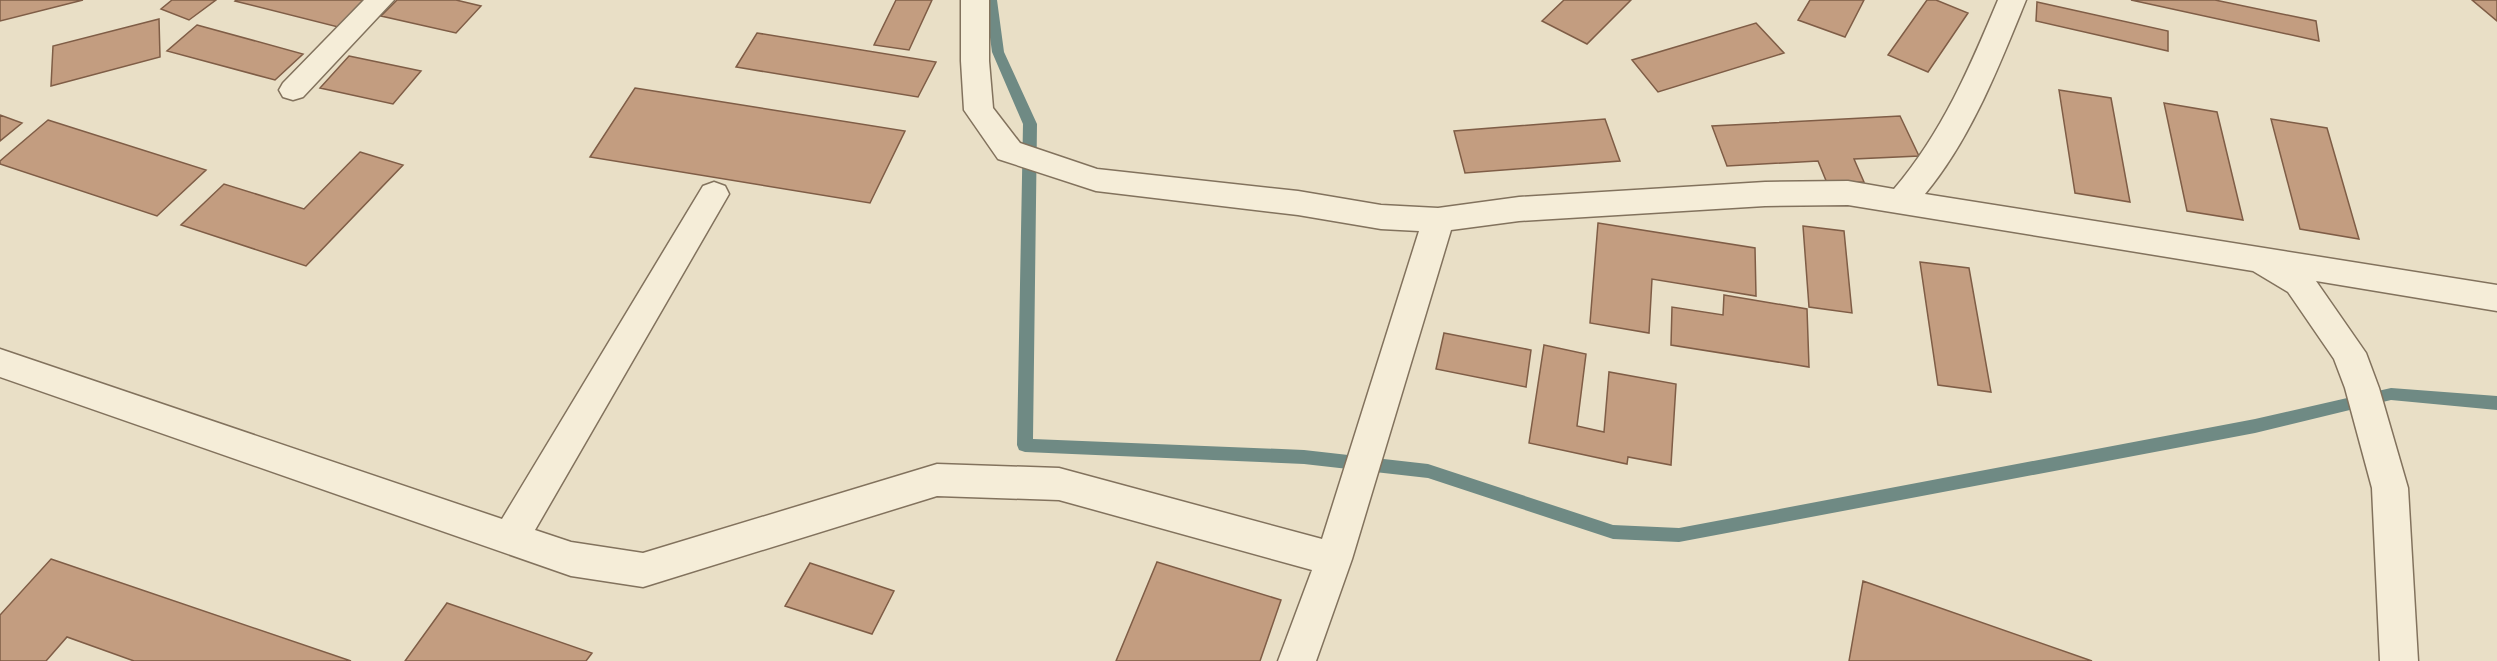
<svg xmlns="http://www.w3.org/2000/svg" width="2497" height="661" font-family="Georgia,serif">
	<rect width="100%" height="100%" fill="#e9dfc6"/>
	<g fill="none" stroke-linecap="round" stroke-linejoin="round">
		<path fill="#6f8a84" fill-rule="evenodd" d="M 985,0 L 997,0 L 1004,52 L 1037,124 L 1033,439 L 1304,450 L 1428,464 L 1613,525 L 1679,528 L 2255,419 L 2391,388 L 2497,396 L 2497,410 L 2391,400 L 2255,433 L 1679,542 L 1613,539 L 1428,478 L 1304,464 L 1025,452 L 1019,450 L 1017,445 L 1023,124 L 992,52 Z"/>
	</g>
	<path fill="#c39d80" stroke="#7f5d46" stroke-width="1.5" d="M 0,0 L 83,0 L 0,21 Z
		M 172,0 L 216,0 L 189,20 L 161,9 Z
		M 366,0 L 338,27 L 235,1 L 236,0 Z
		M 397,0 L 456,0 L 481,6 L 456,33 L 381,16 Z
		M 896,0 L 932,0 L 909,50 L 874,45 Z
		M 1564,0 L 1631,0 L 1587,44 L 1542,21 Z
		M 1810,0 L 1864,0 L 1845,37 L 1798,20 Z
		M 1927,0 L 1936,0 L 1968,13 L 1928,72 L 1888,55 Z
		M 2131,0 L 2215,0 L 2316,21 L 2319,41 Z
		M 2472,0 L 2497,0 L 2497,21 Z
		M 2037,2 L 2168,31 L 2168,51 L 2036,21 Z
		M 159,19 L 160,57 L 51,86 L 53,46 Z
		M 1756,23 L 1784,53 L 1658,92 L 1632,60 Z
		M 197,25 L 303,54 L 275,80 L 167,51 Z
		M 757,33 L 936,62 L 918,97 L 736,67 Z
		M 349,56 L 421,71 L 393,104 L 320,88 Z
		M 635,88 L 905,131 L 870,203 L 590,157 Z
		M 2059,90 L 2111,98 L 2130,202 L 2075,193 Z
		M 2164,103 L 2217,112 L 2243,220 L 2187,211 Z
		M 0,115 L 22,123 L 0,141 Z
		M 1900,116 L 1919,156 L 1854,159 L 1864,182 L 1827,183 L 1818,161 L 1727,166 L 1712,126 Z
		M 1605,119 L 1620,161 L 1465,173 L 1454,131 Z
		M 2271,119 L 2327,128 L 2359,239 L 2300,229 Z
		M 48,120 L 206,170 L 157,216 L 0,164 L 0,161 Z
		M 360,152 L 403,165 L 306,266 L 181,225 L 224,184 L 304,209 Z
		M 1598,223 L 1755,248 L 1756,296 L 1652,279 L 1649,333 L 1590,323 Z
		M 1803,226 L 1844,231 L 1852,313 L 1809,307 Z
		M 1920,262 L 1969,268 L 1991,392 L 1938,385 Z
		M 1724,295 L 1807,309 L 1809,367 L 1671,345 L 1672,307 L 1723,315 Z
		M 1444,333 L 1531,350 L 1526,387 L 1436,369 Z
		M 1544,345 L 1586,354 L 1577,426 L 1604,432 L 1609,372 L 1676,384 L 1671,465 L 1628,457 L 1627,464 L 1529,443 Z
		M 51,559 L 351,661 L 134,661 L 67,637 L 46,661 L 0,661 L 0,615 Z
		M 1157,562 L 1281,600 L 1260,661 L 1116,661 Z
		M 810,563 L 894,591 L 872,634 L 785,606 Z
		M 1863,581 L 2092,661 L 1849,661 Z
		M 447,603 L 592,653 L 586,661 L 405,661 Z"/>
	<g fill="none" stroke-linecap="round" stroke-linejoin="round">
		<defs>
			<path id="minor" d="M 364,0 L 394,0 L 303,97 L 293,100 L 283,97 L 279,90 L 283,83 Z
				M 961,0 L 989,0 L 989,61 L 993,108 L 1020,143 L 1097,169 L 1298,191 L 1381,205 L 1438,208 L 1519,197 L 1765,182 L 1848,181 L 1894,189 C 1942,133 1970,67 1998,0 L 2026,0 C 1999,66 1971,139 1925,194 L 2497,285 L 2497,311 L 2316,281 L 2366,353 L 2379,388 L 2408,488 L 2418,661 L 2380,661 L 2372,488 L 2345,388 L 2334,359 L 2288,292 L 2253,271 L 1848,205 L 1765,206 L 1519,221 L 1451,230 L 1352,559 L 1316,661 L 1278,661 L 1312,570 L 1059,500 L 937,496 L 643,587 L 571,576 L 0,377 L 0,349 L 502,519 L 703,186 L 714,182 L 725,186 L 729,194 L 535,530 L 571,542 L 643,553 L 937,464 L 1059,468 L 1322,539 L 1419,231 L 1381,229 L 1298,215 L 1096,191 L 998,159 L 964,110 L 961,61 Z"/>
		</defs>
		<use href="#minor" stroke="#82725d" stroke-width="3"/>
		<use href="#minor" fill="#f5edd8" fill-rule="evenodd"/>
	</g>
</svg>
